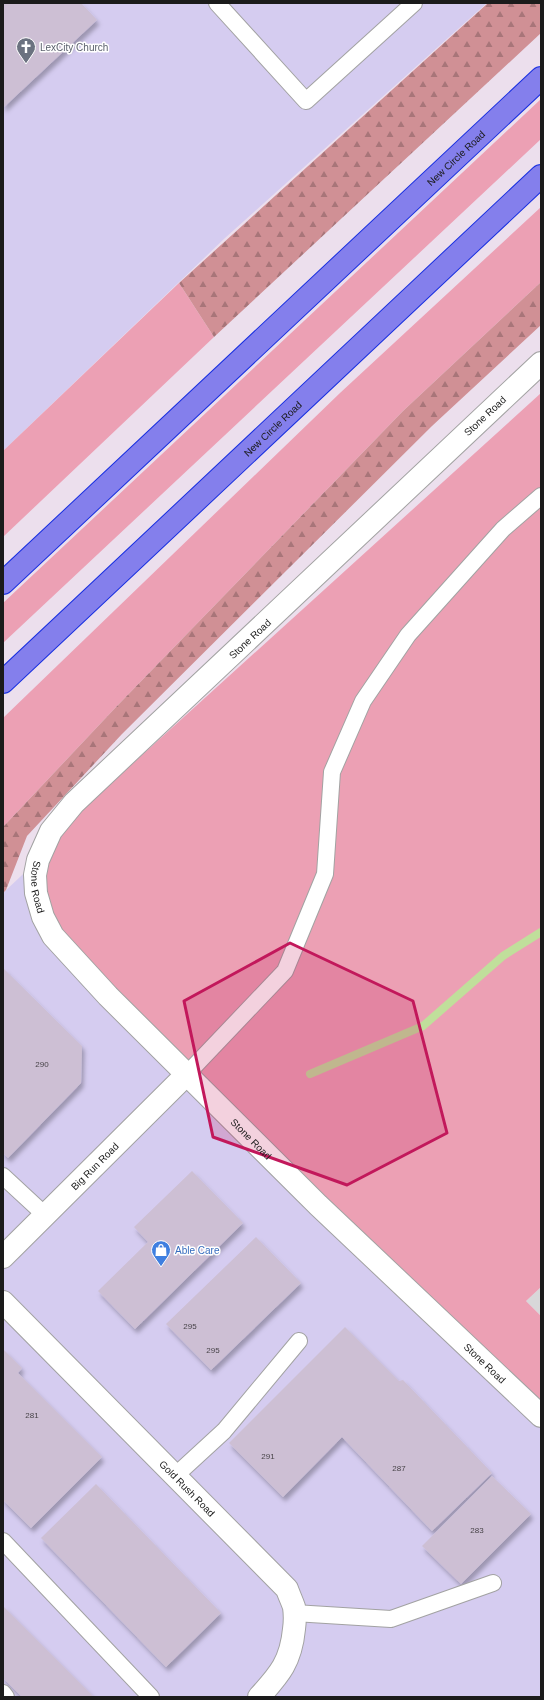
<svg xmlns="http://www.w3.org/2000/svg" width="544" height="1700" font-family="Helvetica,sans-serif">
	<defs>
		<pattern id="forest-firs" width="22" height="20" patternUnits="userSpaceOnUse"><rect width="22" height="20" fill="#d09095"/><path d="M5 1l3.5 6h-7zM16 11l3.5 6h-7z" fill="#a87579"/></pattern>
		<filter id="shadow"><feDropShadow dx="2.5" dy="4.5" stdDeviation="2" flood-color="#0004"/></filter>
	</defs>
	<rect width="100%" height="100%" fill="#ecdfed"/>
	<path fill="#d8d7d9" d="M 541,1287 L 541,1316 L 526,1301 Z"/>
	<path fill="#d5ccf0" d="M 3,3 L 487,3 L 225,238 L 3,451 Z
		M 38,860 L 541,1415 L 541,1697 L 3,1697 L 3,893 Z"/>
	<path fill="#eca0b4" d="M 541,99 L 541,139 L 3,643 L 3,603 Z
		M 541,207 L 541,282 L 403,411 L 117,706 L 3,827 L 3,718 L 340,393 Z
		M 179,283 L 214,337 L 3,537 L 3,451 Z
		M 541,393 L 541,1287 L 526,1301 L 541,1316 L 541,1418 L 108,996 L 36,893 L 44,844 Z"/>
	<path fill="url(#forest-firs)" d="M 488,3 L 541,3 L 541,33 L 214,337 L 179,283 Z
		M 541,282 L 541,325 L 432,426 L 122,734 L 27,836 L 6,890 L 3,893 L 3,827 L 117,706 L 403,411 Z"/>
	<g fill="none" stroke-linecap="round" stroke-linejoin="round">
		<path stroke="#c0df9b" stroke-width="8" d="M 310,1074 L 423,1026 L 503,956 L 541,932"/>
	</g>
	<path fill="#cdbfd4" filter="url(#shadow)" d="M 3,3 L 81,3 L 97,20 L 3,108 Z
		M 3,968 L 82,1046 L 81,1083 L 8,1158 L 3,1153 Z
		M 192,1171 L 243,1223 L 135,1329 L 98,1291 L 148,1242 L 134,1227 Z
		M 256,1237 L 301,1283 L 211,1370 L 166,1324 Z
		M 345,1327 L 399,1381 L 403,1380 L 492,1473 L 432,1531 L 342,1437 L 283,1497 L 229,1443 Z
		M 3,1349 L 22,1368 L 18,1373 L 102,1457 L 31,1528 L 3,1500 Z
		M 492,1476 L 531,1514 L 461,1584 L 422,1546 Z
		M 96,1484 L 221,1613 L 166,1667 L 41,1538 Z
		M 3,1606 L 94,1697 L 22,1697 L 3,1678 Z"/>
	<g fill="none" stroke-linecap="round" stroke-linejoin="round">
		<defs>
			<path id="lane" d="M 217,3 L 306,101 L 414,3
				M 186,1075 L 285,971 L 325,874 L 332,772 L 363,701 L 408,635 L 503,529 L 541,496
				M 3,1176 L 45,1215
				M 175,1476 L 224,1431 L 299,1341
				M 3,1541 L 151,1697
				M 294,1613 L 391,1619 L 493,1583
				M 3,1693 L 6,1697"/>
			<g id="street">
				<path id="s1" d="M 541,363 L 74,803 L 51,831 L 38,860 L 35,875 L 36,893 L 43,917 L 53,936 L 108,996 L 318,1205 L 541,1416"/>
				<path id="s2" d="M 3,1257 L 186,1075"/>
				<path id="s3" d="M 3,1302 L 287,1589 C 289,1595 292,1601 294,1607 C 295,1614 295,1622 294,1629 C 291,1661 280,1674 259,1697"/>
			</g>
			<g id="highway">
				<path id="s4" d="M 3,583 L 541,78"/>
				<path id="s5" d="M 3,682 L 541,176"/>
			</g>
		</defs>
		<use href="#lane" stroke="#a2a2a2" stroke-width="18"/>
		<use href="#street" stroke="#a2a2a2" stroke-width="24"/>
		<use href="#highway" stroke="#172fe0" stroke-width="24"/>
		<use href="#lane" stroke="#fff" stroke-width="16"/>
		<use href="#street" stroke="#fff" stroke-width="22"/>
		<use href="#highway" stroke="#847fec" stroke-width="22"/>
	</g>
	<path fill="#c2185b" fill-opacity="0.2" stroke="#c2185b" stroke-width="3" stroke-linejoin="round" d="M 290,943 L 413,1001 L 447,1133 L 347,1185 L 213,1137 L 184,1001 Z"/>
	<defs>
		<symbol id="church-pin" viewBox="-11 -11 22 30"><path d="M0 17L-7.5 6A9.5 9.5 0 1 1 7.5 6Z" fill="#6b7280" stroke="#fff"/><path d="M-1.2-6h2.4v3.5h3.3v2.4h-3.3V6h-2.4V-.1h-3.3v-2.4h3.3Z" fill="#fff"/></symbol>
		<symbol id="shop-pin" viewBox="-11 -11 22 30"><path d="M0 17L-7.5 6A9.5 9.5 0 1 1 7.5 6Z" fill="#3f7fe0" stroke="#fff"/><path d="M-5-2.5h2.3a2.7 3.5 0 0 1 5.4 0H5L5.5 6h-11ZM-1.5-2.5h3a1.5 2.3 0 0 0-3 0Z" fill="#fff"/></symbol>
	</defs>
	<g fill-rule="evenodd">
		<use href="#church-pin" x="15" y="36" width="22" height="30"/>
		<use href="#shop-pin" x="150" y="1239" width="22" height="30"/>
	</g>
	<g text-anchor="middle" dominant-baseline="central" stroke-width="3" stroke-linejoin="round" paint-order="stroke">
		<g font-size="8" fill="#484449">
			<text x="42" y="1064">290</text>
			<text x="190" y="1326">295</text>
			<text x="213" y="1350">295</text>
			<text x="32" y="1415">281</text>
			<text x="268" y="1456">291</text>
			<text x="399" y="1468">287</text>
			<text x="477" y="1530">283</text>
		</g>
		<g font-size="10" fill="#5b616d" stroke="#fff" text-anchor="start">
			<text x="40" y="47">LexCity Church</text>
		</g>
		<g font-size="10" fill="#1b1b1b" stroke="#fff">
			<text stroke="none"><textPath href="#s4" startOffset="621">New Circle Road</textPath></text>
			<text transform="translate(485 416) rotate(-43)">Stone Road</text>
			<text stroke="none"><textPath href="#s5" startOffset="370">New Circle Road</textPath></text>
			<text transform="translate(250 639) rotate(-43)">Stone Road</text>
			<text stroke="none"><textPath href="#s1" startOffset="737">Stone Road</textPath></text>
			<text stroke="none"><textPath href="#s1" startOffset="1073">Stone Road</textPath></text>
			<text stroke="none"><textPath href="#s2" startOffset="129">Big Run Road</textPath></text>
			<text stroke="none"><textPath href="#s1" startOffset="1397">Stone Road</textPath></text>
			<text stroke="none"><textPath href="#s3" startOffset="262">Gold Rush Road</textPath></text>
		</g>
		<g font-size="10" fill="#366cbe" stroke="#fff" text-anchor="start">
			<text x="175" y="1250">Able Care</text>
		</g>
	</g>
	<rect width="544" height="1700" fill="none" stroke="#1b1b1b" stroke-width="8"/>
</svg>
